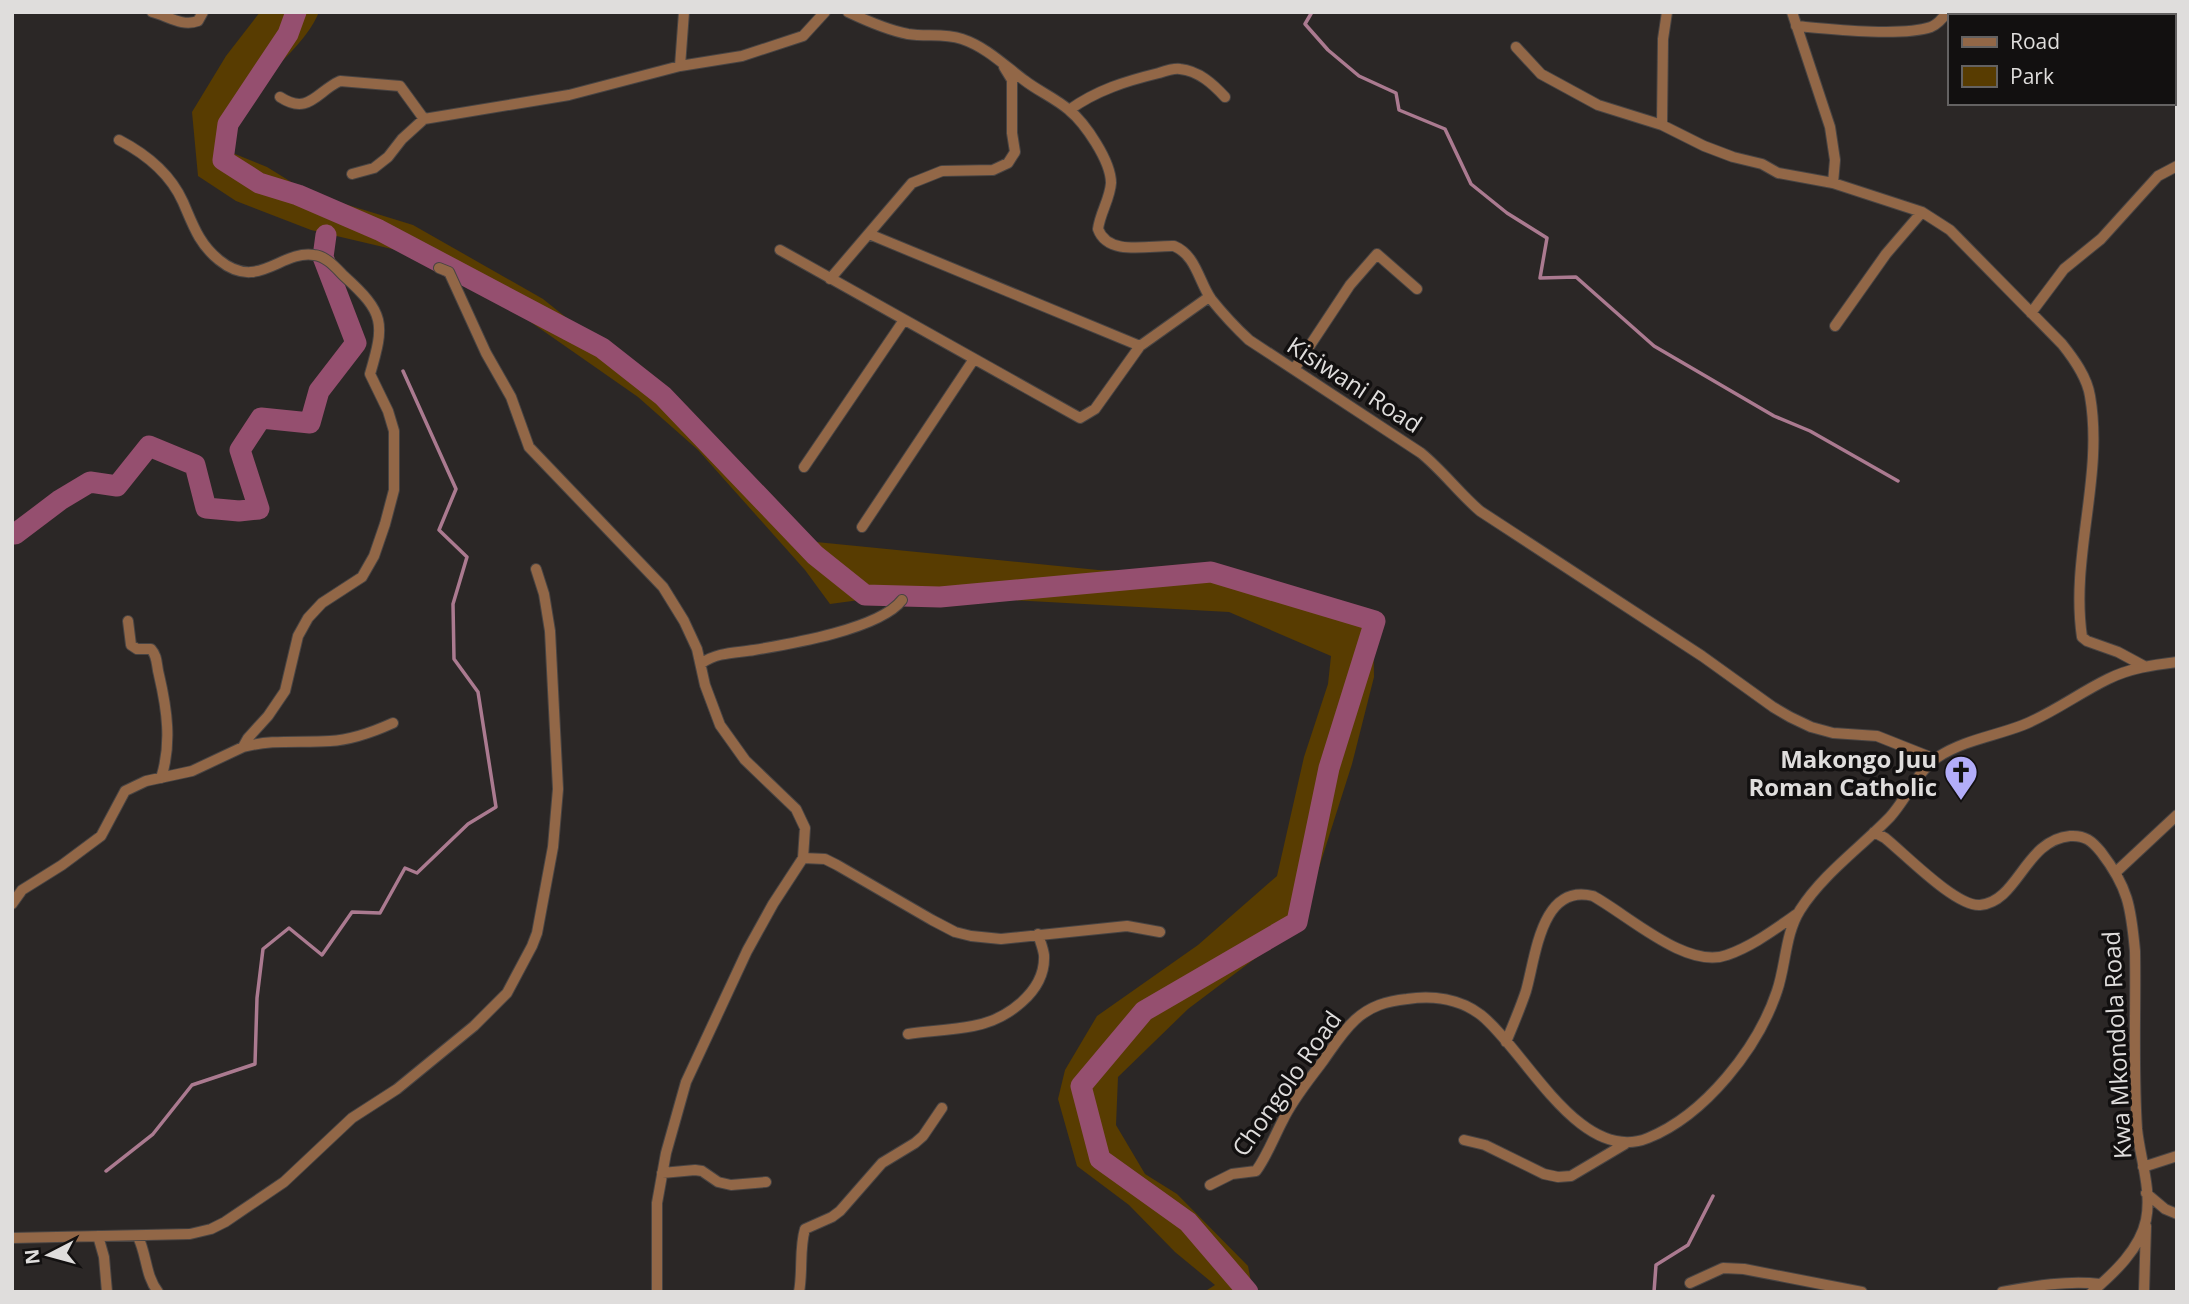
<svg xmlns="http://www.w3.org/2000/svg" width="2189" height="1304" font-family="'Open Sans',sans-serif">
	<rect width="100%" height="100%" fill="#2b2726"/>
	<path fill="#583c01" d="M 260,12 L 319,12 C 302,52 259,76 235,113 C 229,123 224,137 220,148 L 267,167 L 309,193 L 413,225 L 543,299 L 638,375 L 699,432 L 796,540 L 1098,570 L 1215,572 L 1277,587 L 1373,616 L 1374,677 L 1352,764 L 1301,924 L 1188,1009 L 1118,1077 L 1116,1125 L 1145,1174 L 1177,1194 L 1248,1266 L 1253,1292 L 1204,1292 L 1215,1285 L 1175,1252 L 1129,1205 L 1077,1166 L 1058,1099 L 1065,1070 L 1097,1016 L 1198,945 L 1277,876 L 1304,757 L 1328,684 L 1331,656 L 1229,612 L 904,594 L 830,604 L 805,570 L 698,450 L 638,397 L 443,261 L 311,230 L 236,201 L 198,176 L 192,112 L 226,56 Z"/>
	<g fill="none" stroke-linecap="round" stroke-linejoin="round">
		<path stroke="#ab7a90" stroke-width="3.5" d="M 1312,12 L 1305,24 L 1328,50 L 1359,76 L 1396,93 L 1399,110 L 1445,129 L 1471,184 L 1507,213 L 1547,238 L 1540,278 L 1576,277 L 1654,346 L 1774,416 L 1810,431 L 1898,481
			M 106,1171 L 153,1134 L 192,1085 L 255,1064 L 257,998 L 263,949 L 289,928 L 322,955 L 352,912 L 380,913 L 405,868 L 417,873 L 468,824 L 496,807 L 478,692 L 454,659 L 453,604 L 467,557 L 439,530 L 456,489 L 403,371
			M 1654,1292 L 1656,1265 L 1688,1245 L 1713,1196"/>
		<path stroke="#954f6f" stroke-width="21" d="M 296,12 L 288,34 L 228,124 L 223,160 L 259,183 L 298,195 L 379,230 L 602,348 L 663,396 L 815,555 L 865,595 L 940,597 L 1211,572 L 1375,621 L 1329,768 L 1297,922 L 1144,1011 L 1081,1086 L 1100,1159 L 1188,1222 L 1248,1292
			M 12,534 L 15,534 L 60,500 L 90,482 L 117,486 L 149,446 L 195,465 L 206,508 L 239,511 L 259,509 L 240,450 L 261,418 L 310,423 L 319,391 L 356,343 L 323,257 L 326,235"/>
		<defs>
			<path id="street" d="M 152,12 C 168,16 182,27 198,21 L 203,12
				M 848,12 C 867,21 887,30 908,34 C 926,37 944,33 962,39 C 986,47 1004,65 1024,80 C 1038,91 1055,98 1069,110 C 1085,123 1111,161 1111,183 C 1110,199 1100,213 1098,229 C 1108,257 1150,245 1174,246 C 1196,255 1199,282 1211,299 C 1223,314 1235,327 1249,340 L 1421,453 C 1443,471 1459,493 1480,511 L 1702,656 L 1773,707 L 1790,717 L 1811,727 L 1833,733 L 1877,736 L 1935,759
				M 1792,12 L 1830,127 L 1835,160 L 1833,183
				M 2090,12 L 2091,13
				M 1796,26 C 1829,29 1901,37 1931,27 C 1938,24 1943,18 1947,12
				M 1516,47 L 1541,74 L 1598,105 L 1662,125 L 1704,146 L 1733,157 L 1762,164 L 1778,173 L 1833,183 L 1922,212 L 1950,230 L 2062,344 C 2074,359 2087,377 2090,396 C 2104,477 2070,556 2082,637 L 2087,641 L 2118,652 L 2144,666
				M 680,66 L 684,12
				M 280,97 C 309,116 317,91 340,81 L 400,86 L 424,119
				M 1069,110 C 1097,90 1126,81 1159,73 C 1165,71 1174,68 1180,69 C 1199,71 1213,84 1225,97
				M 1662,125 L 1663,39 L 1667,12
				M 352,174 L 374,168 L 388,157 L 402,139 L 424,119 L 569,95 L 680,66 L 742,56 L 803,36 L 825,12
				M 869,234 L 1140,346
				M 780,250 L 1080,418 L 1095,409 L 1140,346 L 1209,297
				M 439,268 L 449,272 L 486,353 L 511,397 L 529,447 L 663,587 L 684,621 L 697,649 L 705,685 L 720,725 L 745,760 L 796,809 L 805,828 L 803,858 L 773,904 L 747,951 L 686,1082 L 666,1153 L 657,1203 L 657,1292
				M 830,279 L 912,183 L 942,171 L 993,170 L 1008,163 L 1015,152 L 1012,133 L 1012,80 L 1004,67
				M 2031,313 L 2064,269 L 2101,239 L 2158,176 L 2177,166
				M 1835,326 L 1886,254 L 1922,212
				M 1295,368 L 1350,285 L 1377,254 L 1417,289
				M 804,467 L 904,320
				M 862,527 L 974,359
				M 128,621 L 131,645 L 137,649 L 151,649 C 158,657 156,664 159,675 C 167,709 172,744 161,778
				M 702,663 C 718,652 735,653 754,650 C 790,644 880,629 902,600
				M 243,747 C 273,739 300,743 330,741 C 352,740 373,732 393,723
				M 1874,832 L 1885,838 C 1905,854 1956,907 1980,905 C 2018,902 2025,840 2070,836 C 2085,835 2092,841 2101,852 C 2128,887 2131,907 2135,951 C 2136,1010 2133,1069 2137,1129 C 2140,1158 2152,1190 2146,1220 C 2140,1249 2114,1273 2092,1292
				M 803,858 L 825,859 L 837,865 L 932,920 L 955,932 L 971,936 L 1001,939 L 1127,926 L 1160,932
				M 2116,872 L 2177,815
				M 12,904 L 22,890 L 62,865 L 101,836 L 125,791 L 146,781 L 192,771 L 243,747 L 248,738 L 268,716 L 285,691 L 298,636 L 308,618 L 322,603 L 362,577 L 374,556 L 385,524 L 394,490 L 394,431 L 388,411 L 370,374 C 385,323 385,313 344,276 C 336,268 326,256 314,255 C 280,250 258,292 219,260 C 199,244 193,225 183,202 C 170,173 146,154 119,140
				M 908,1034 C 930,1031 952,1030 973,1026 C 1006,1020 1046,992 1044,955 C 1043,948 1040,941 1038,934
				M 1506,1042 C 1513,1025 1520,1009 1526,991 C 1536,956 1541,883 1593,896 C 1628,915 1687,970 1727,955 C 1753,946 1775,929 1797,914
				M 1464,1140 L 1485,1145 L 1544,1174 L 1558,1177 L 1571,1176 L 1625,1144
				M 2143,1167 L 2177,1156
				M 662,1173 L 695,1170 L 702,1171 L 718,1182 L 731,1185 L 766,1182
				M 1210,1185 L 1232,1174 L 1256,1171 C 1267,1156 1274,1137 1283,1120 C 1293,1099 1309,1080 1323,1061 C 1333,1047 1342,1032 1355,1020 C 1370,1006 1387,1001 1407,999 C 1433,995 1460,999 1481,1015 C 1525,1050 1580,1166 1648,1138 C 1705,1115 1758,1048 1777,991 C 1786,965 1785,934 1800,910 C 1823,874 1860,848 1890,817 C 1906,800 1918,770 1938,757 C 1964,740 1995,736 2023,725 C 2053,713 2079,693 2108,679 C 2130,668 2153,665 2177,662
				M 2146,1193 L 2165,1209 L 2177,1214
				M 98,1236 L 104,1257 L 107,1292
				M 138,1237 C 147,1255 145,1275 158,1292
				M 12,1238 L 190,1234 L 211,1229 L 225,1222 L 284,1182 L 352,1118 L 397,1089 L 474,1026 L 507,993 L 532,946 L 537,933 L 553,847 L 558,789 L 550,631 L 544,594 L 536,569
				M 1690,1283 L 1723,1268 L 1744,1269 L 1862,1292
				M 799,1292 C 803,1271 799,1249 805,1229 L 832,1217 L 840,1211 L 882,1163 L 915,1143 L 923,1136 L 942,1108
				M 2002,1292 C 2033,1286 2069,1280 2100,1284
				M 2144,1292 L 2146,1226"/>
		</defs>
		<use href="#street" stroke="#484443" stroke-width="12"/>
		<use href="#street" stroke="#926747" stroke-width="10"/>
	</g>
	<defs>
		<symbol id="church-pin" viewBox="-11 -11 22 30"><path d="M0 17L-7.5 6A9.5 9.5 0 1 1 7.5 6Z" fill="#b2adf9" stroke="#121010"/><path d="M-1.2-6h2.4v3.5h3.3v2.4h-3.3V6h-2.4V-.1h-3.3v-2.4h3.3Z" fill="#111"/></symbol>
	</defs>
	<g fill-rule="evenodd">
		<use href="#church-pin" x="1942" y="753" width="38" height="52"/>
	</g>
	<g text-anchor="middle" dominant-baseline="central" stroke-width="7" stroke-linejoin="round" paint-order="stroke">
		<g font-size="24" fill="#dfdddc" stroke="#121010">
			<text transform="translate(1355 384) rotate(33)">Kisiwani Road</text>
			<text transform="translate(2116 1045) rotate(-93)">Kwa Mkondola Road</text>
			<text transform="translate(1286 1083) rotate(-55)">Chongolo Road</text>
		</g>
		<g font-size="24" font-weight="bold" fill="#dfdddc" stroke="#121010" text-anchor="end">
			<text x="1937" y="758">Makongo Juu<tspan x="1937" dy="28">Roman Catholic</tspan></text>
		</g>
	</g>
	<rect width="2189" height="1304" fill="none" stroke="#dfdddc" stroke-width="28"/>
	<rect x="1948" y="14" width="228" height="91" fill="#121010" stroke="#646262" stroke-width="2"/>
	<rect x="1962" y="37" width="35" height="10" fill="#926747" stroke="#646262" stroke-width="2"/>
	<text x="2010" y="49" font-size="21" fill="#dfdddc">Road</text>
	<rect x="1962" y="66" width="35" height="21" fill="#583c01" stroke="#646262" stroke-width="2"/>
	<text x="2010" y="84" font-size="21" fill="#dfdddc">Park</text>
	<g transform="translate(49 1255) rotate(264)" stroke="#121010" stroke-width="5" paint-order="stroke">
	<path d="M0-5L12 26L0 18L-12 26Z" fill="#dfdddc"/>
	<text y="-10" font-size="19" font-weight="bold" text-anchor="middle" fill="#dfdddc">N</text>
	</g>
</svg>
